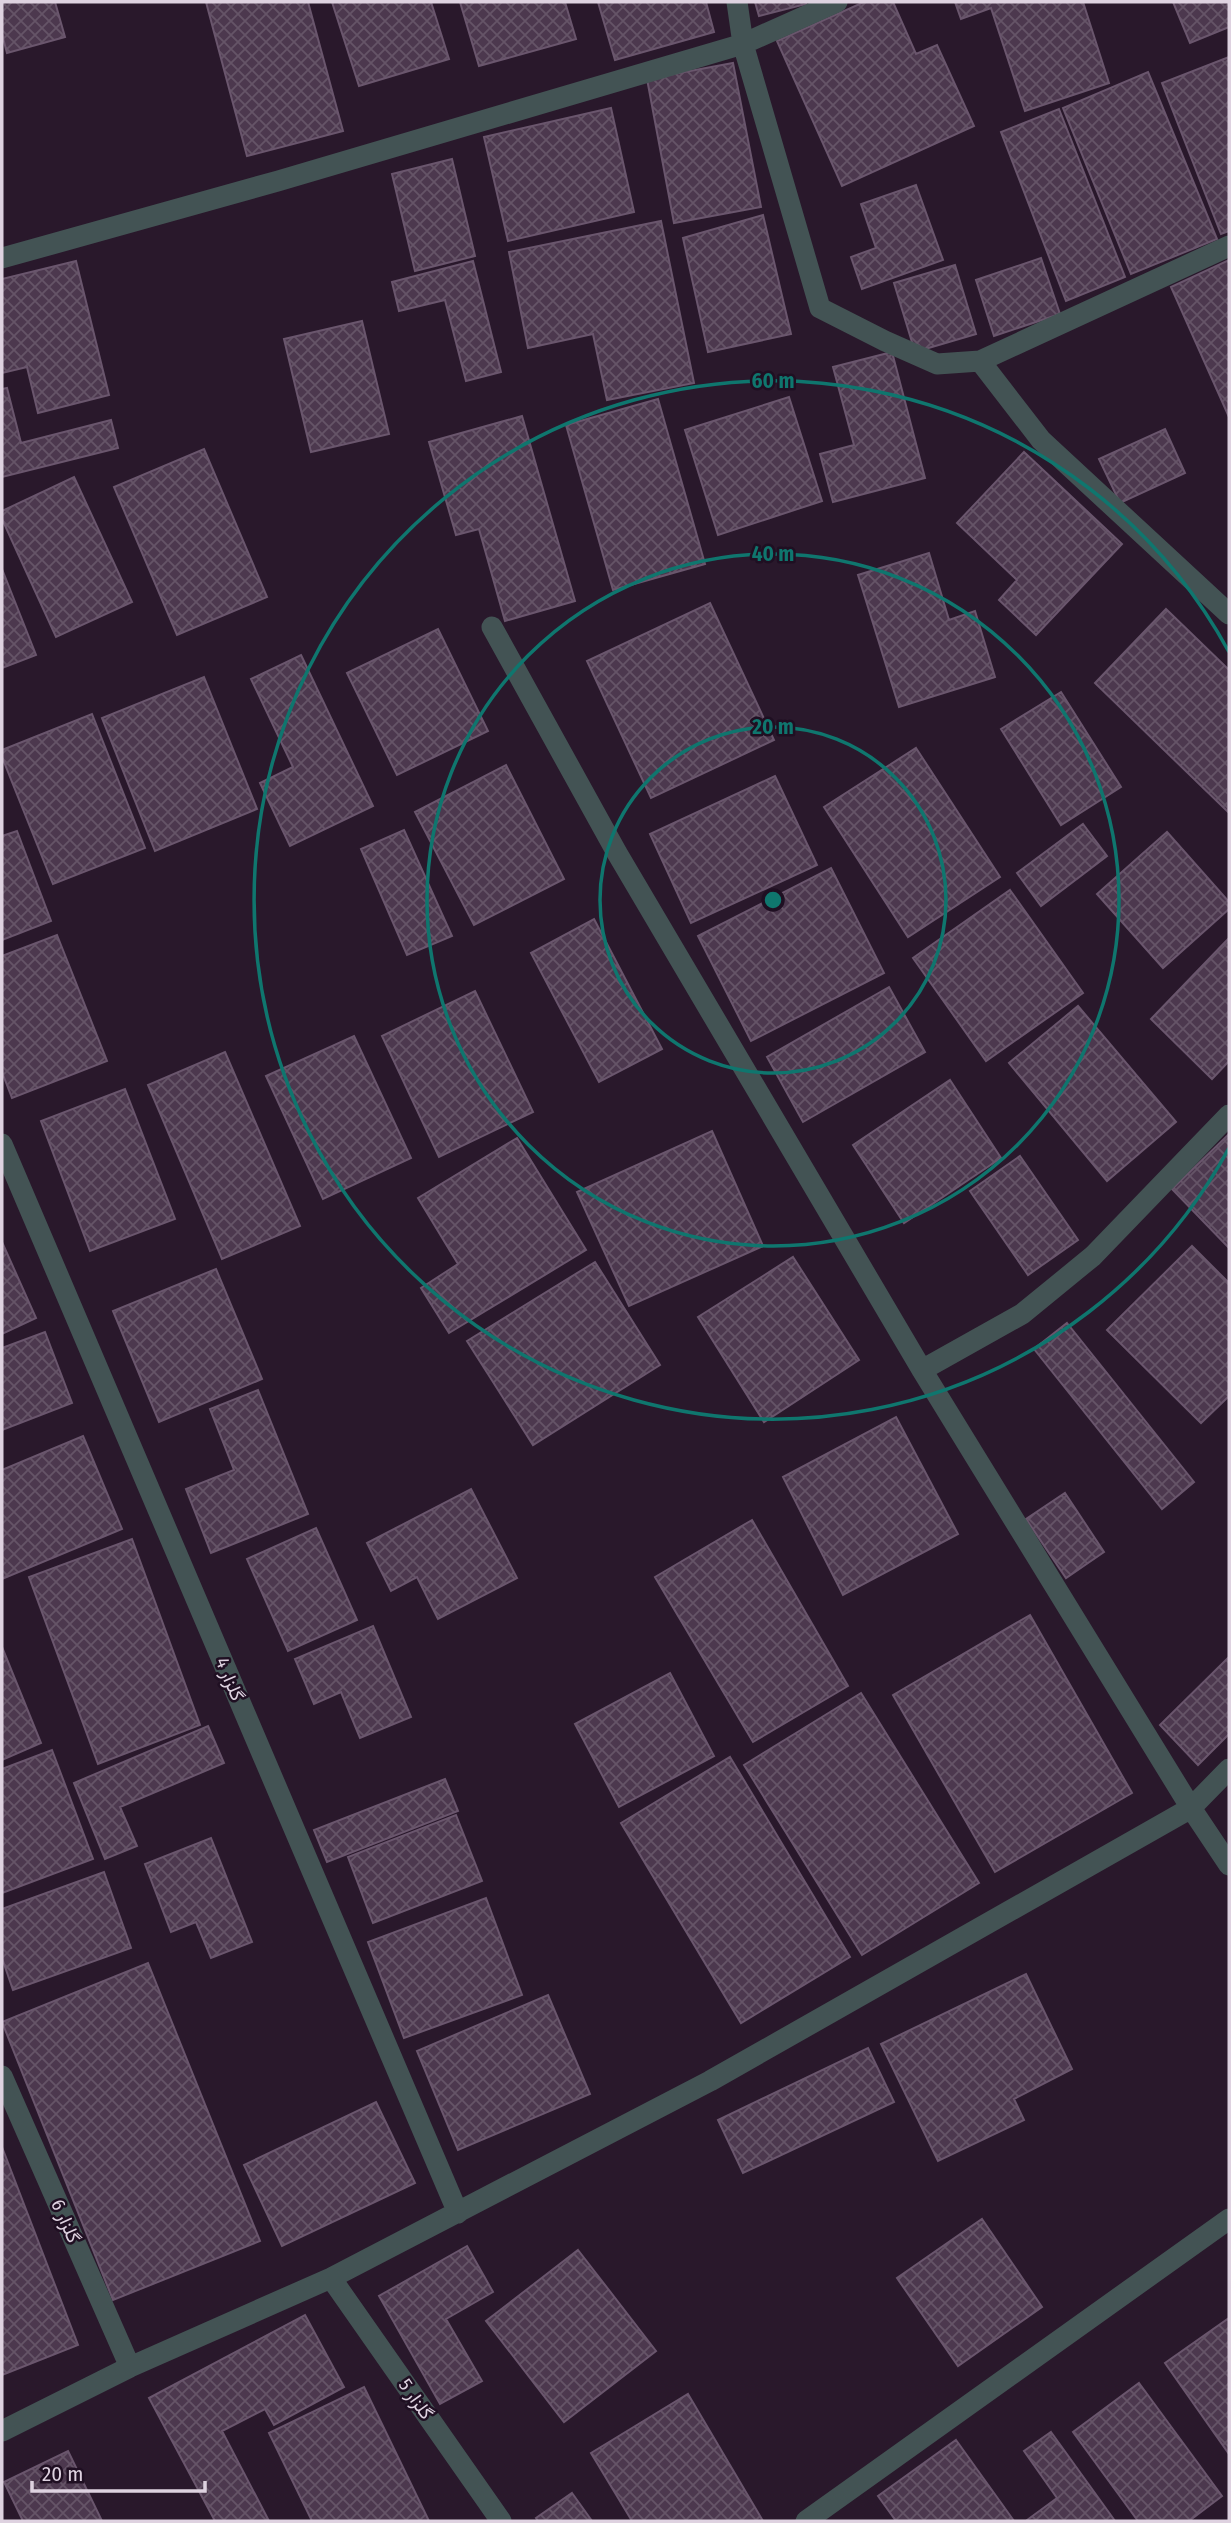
<svg xmlns="http://www.w3.org/2000/svg" width="1231" height="2523" font-family="'Fira Sans Condensed',Vazirmatn,sans-serif">
	<defs>
		<pattern id="building-cross-hatch" width="8" height="8" patternUnits="userSpaceOnUse" patternTransform="scale(1.75)"><rect width="8" height="8" fill="#4c384e"/><path d="M0 0l8 8M0 8l8-8" fill="none" stroke="#655467"/></pattern>
	</defs>
	<rect width="100%" height="100%" fill="#29182b"/>
	<path fill="url(#building-cross-hatch)" stroke="#6a566d" stroke-width="2" d="M 2,2 L 55,2 L 65,37 L 7,53 L 2,34 Z
		M 206,2 L 308,2 L 343,131 L 247,156 Z
		M 332,2 L 431,2 L 449,59 L 359,86 Z
		M 460,2 L 565,2 L 576,39 L 479,66 Z
		M 598,2 L 706,2 L 714,32 L 615,60 Z
		M 755,2 L 806,2 L 806,4 L 759,16 Z
		M 864,2 L 893,2 L 916,54 L 937,45 L 974,126 L 842,186 L 777,41 Z
		M 955,2 L 1083,2 L 1109,83 L 1025,111 L 991,8 L 961,19 Z
		M 1173,2 L 1229,2 L 1229,27 L 1190,43 Z
		M 1229,57 L 1229,231 L 1221,234 L 1162,83 Z
		M 733,63 L 761,207 L 674,223 L 647,79 Z
		M 1148,72 L 1217,239 L 1131,274 L 1063,108 Z
		M 611,108 L 634,212 L 508,241 L 484,137 Z
		M 1059,109 L 1125,277 L 1066,301 L 1001,132 Z
		M 452,159 L 475,256 L 415,271 L 392,174 Z
		M 916,185 L 943,260 L 862,289 L 851,257 L 876,248 L 861,204 Z
		M 763,215 L 791,334 L 708,352 L 683,238 Z
		M 661,221 L 694,383 L 607,400 L 593,334 L 528,348 L 509,252 Z
		M 1041,258 L 1060,314 L 994,336 L 976,280 Z
		M 1229,260 L 1229,417 L 1171,287 Z
		M 76,261 L 109,395 L 38,413 L 27,367 L 2,373 L 2,279 Z
		M 473,261 L 501,372 L 466,381 L 445,300 L 399,311 L 392,282 Z
		M 955,265 L 976,334 L 915,352 L 894,283 Z
		M 362,321 L 389,434 L 311,452 L 284,339 Z
		M 892,352 L 925,478 L 833,502 L 820,454 L 854,445 L 833,367 Z
		M 7,388 L 21,443 L 111,420 L 118,448 L 2,477 L 2,389 Z
		M 789,397 L 822,501 L 718,535 L 685,430 Z
		M 658,399 L 705,564 L 613,590 L 566,425 Z
		M 522,416 L 575,601 L 505,621 L 479,529 L 456,535 L 429,442 Z
		M 1165,429 L 1185,473 L 1120,503 L 1099,459 Z
		M 204,449 L 267,597 L 177,635 L 114,487 Z
		M 1024,452 L 1122,544 L 1036,635 L 999,600 L 1017,580 L 957,523 Z
		M 74,477 L 132,602 L 56,637 L 2,519 L 2,511 Z
		M 929,553 L 949,620 L 975,611 L 995,677 L 899,707 L 858,575 Z
		M 2,569 L 36,655 L 2,668 Z
		M 710,603 L 774,740 L 651,798 L 587,661 Z
		M 1166,609 L 1229,670 L 1228,812 L 1095,683 Z
		M 438,629 L 488,731 L 397,775 L 347,673 Z
		M 301,655 L 373,806 L 290,846 L 260,783 L 293,767 L 251,679 Z
		M 204,677 L 257,809 L 155,851 L 102,718 Z
		M 1061,692 L 1121,787 L 1061,825 L 1001,729 Z
		M 92,714 L 145,848 L 53,884 L 2,757 L 2,750 Z
		M 916,748 L 1000,877 L 908,937 L 824,807 Z
		M 506,765 L 564,879 L 474,925 L 415,812 Z
		M 775,776 L 817,865 L 691,923 L 650,834 Z
		M 1083,824 L 1107,856 L 1041,906 L 1017,873 Z
		M 404,830 L 452,936 L 407,955 L 361,849 Z
		M 17,831 L 51,921 L 2,940 L 2,836 Z
		M 1167,832 L 1229,902 L 1229,909 L 1163,968 L 1097,894 Z
		M 831,868 L 884,973 L 751,1041 L 698,936 Z
		M 1010,890 L 1083,993 L 986,1061 L 913,958 Z
		M 594,919 L 662,1049 L 599,1082 L 531,953 Z
		M 57,935 L 107,1061 L 12,1098 L 2,1072 L 2,956 Z
		M 1229,938 L 1229,1061 L 1212,1079 L 1151,1019 Z
		M 889,987 L 925,1052 L 803,1122 L 767,1057 Z
		M 475,991 L 533,1112 L 439,1157 L 382,1036 Z
		M 1078,1006 L 1176,1122 L 1107,1181 L 1009,1063 Z
		M 354,1036 L 411,1158 L 323,1199 L 266,1076 Z
		M 225,1052 L 300,1226 L 222,1259 L 148,1085 Z
		M 950,1080 L 1001,1158 L 904,1223 L 853,1145 Z
		M 125,1089 L 175,1219 L 90,1251 L 41,1121 Z
		M 712,1131 L 763,1246 L 629,1306 L 577,1192 Z
		M 1229,1134 L 1229,1248 L 1172,1189 Z
		M 517,1138 L 586,1250 L 449,1333 L 421,1288 L 458,1264 L 418,1198 Z
		M 1020,1156 L 1078,1240 L 1028,1275 L 970,1191 Z
		M 2,1242 L 36,1318 L 2,1334 Z
		M 1192,1246 L 1229,1283 L 1229,1396 L 1201,1423 L 1107,1330 Z
		M 793,1257 L 859,1360 L 764,1422 L 698,1317 Z
		M 595,1262 L 660,1365 L 533,1445 L 467,1341 Z
		M 216,1269 L 262,1379 L 159,1422 L 113,1311 Z
		M 1067,1323 L 1194,1482 L 1162,1509 L 1034,1349 Z
		M 45,1332 L 72,1403 L 2,1430 L 2,1348 Z
		M 258,1390 L 308,1514 L 211,1553 L 186,1489 L 234,1470 L 210,1409 Z
		M 896,1417 L 958,1534 L 843,1595 L 783,1477 Z
		M 83,1436 L 122,1529 L 2,1579 L 2,1470 Z
		M 471,1489 L 517,1578 L 438,1619 L 417,1577 L 391,1591 L 367,1543 Z
		M 1065,1493 L 1104,1552 L 1066,1578 L 1026,1519 Z
		M 752,1520 L 848,1686 L 753,1742 L 655,1577 Z
		M 316,1528 L 357,1620 L 288,1651 L 247,1559 Z
		M 132,1539 L 200,1725 L 98,1764 L 29,1577 Z
		M 1030,1615 L 1132,1793 L 995,1872 L 893,1695 Z
		M 373,1626 L 411,1717 L 360,1738 L 341,1692 L 314,1704 L 295,1659 Z
		M 2,1647 L 41,1743 L 2,1760 Z
		M 1229,1657 L 1229,1734 L 1198,1765 L 1160,1725 Z
		M 670,1673 L 714,1756 L 619,1807 L 575,1724 Z
		M 861,1693 L 979,1883 L 862,1955 L 744,1765 Z
		M 208,1726 L 224,1763 L 120,1807 L 137,1846 L 105,1859 L 74,1783 Z
		M 52,1750 L 93,1859 L 2,1893 L 2,1769 Z
		M 730,1757 L 850,1957 L 741,2023 L 621,1823 Z
		M 445,1779 L 458,1811 L 327,1862 L 314,1830 Z
		M 456,1815 L 482,1881 L 373,1923 L 348,1857 Z
		M 211,1838 L 252,1942 L 211,1958 L 196,1922 L 171,1932 L 145,1864 Z
		M 104,1872 L 131,1948 L 13,1990 L 2,1958 L 2,1909 Z
		M 486,1898 L 522,1995 L 404,2038 L 368,1942 Z
		M 148,1963 L 260,2241 L 113,2300 L 2,2022 Z
		M 1026,1974 L 1072,2069 L 1014,2099 L 1024,2120 L 938,2161 L 881,2044 Z
		M 548,1995 L 590,2094 L 458,2150 L 417,2051 Z
		M 868,2048 L 894,2102 L 743,2173 L 718,2120 Z
		M 376,2102 L 415,2183 L 282,2246 L 244,2165 Z
		M 2,2147 L 78,2345 L 2,2375 Z
		M 982,2219 L 1042,2307 L 958,2366 L 897,2278 Z
		M 467,2246 L 493,2292 L 446,2319 L 482,2381 L 440,2404 L 379,2296 Z
		M 578,2250 L 656,2351 L 564,2422 L 486,2321 Z
		M 305,2315 L 344,2387 L 274,2425 L 265,2409 L 222,2431 L 269,2521 L 215,2521 L 149,2398 Z
		M 1229,2318 L 1229,2454 L 1165,2363 Z
		M 1139,2383 L 1222,2496 L 1189,2521 L 1138,2521 L 1073,2432 Z
		M 364,2387 L 429,2521 L 312,2521 L 269,2433 Z
		M 688,2394 L 763,2521 L 632,2521 L 591,2453 Z
		M 1051,2432 L 1115,2521 L 1028,2521 L 1027,2520 L 1057,2498 L 1024,2451 Z
		M 956,2440 L 1014,2521 L 896,2521 L 878,2496 Z
		M 68,2451 L 102,2521 L 23,2521 L 4,2482 Z
		M 572,2493 L 592,2521 L 538,2521 L 536,2518 Z"/>
	<g fill="none" stroke-linecap="round" stroke-linejoin="round">
		<path stroke="#435354" stroke-width="21" d="M 737,2 L 743,44 L 820,308 L 885,341 L 937,364 L 980,361 L 1041,440 L 1229,614
			M 2,258 L 278,181 L 743,44 L 837,2
			M 980,361 L 1229,246
			M 492,627 L 617,853 L 922,1370 L 1191,1808 L 1229,1865
			M 2,1144 L 458,2213
			M 922,1370 L 1022,1314 L 1093,1256 L 1229,1115
			M 2,2076 L 130,2367
			M 331,2278 L 501,2521
			M 2,2431 L 130,2367 L 331,2278 L 710,2081 L 1191,1808 L 1229,1769
			M 806,2521 L 1229,2219"/>
	</g>
	<g fill="none" stroke="#0f766e" stroke-width="3.5">
		<circle cx="773" cy="900" r="173"/>
		<circle cx="773" cy="900" r="346"/>
		<path d="M1229 1148A519 519 0 1 1 1229 652"/>
	</g>
	<g text-anchor="middle" dominant-baseline="central" stroke-width="5" stroke-linejoin="round" paint-order="stroke">
		<g font-size="19" fill="#ded2e0" stroke="#1f0f22">
			<text transform="translate(230 1679) rotate(67)">گلزار 4</text>
			<text transform="translate(66 2221) rotate(66)">گلزار 6</text>
			<text transform="translate(416 2399) rotate(55)">گلزار 5</text>
		</g>
	</g>
	<circle cx="773" cy="900" r="10" fill="#0f766e" stroke="#1f0f22" stroke-width="3.5"/>
	<g font-size="21" text-anchor="middle" font-weight="bold" fill="#0f766e" stroke="#1f0f22" stroke-width="5" stroke-linejoin="round" paint-order="stroke">
		<text x="773" y="388">60 m</text>
		<text x="773" y="561">40 m</text>
		<text x="773" y="734">20 m</text>
	</g>
	<rect width="1231" height="2523" fill="none" stroke="#ded2e0" stroke-width="7"/>
	<path d="M32 2481v10h173v-10" fill="none" stroke="#ded2e0" stroke-width="3.5"/>
	<text x="42" y="2481" font-size="21" fill="#ded2e0" stroke="#1f0f22" stroke-width="5" paint-order="stroke">20 m</text>
</svg>
